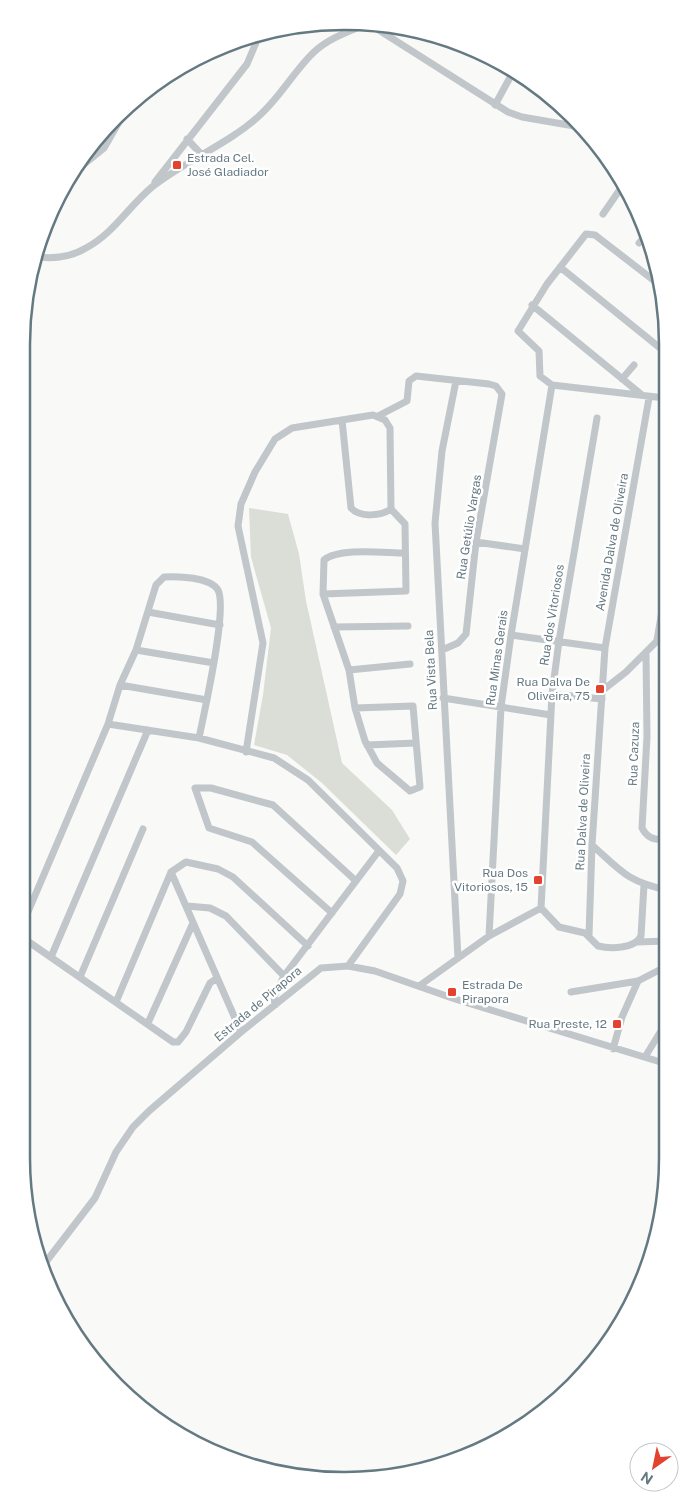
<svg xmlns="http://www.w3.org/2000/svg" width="689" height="1502" font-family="'Public Sans',sans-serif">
	<rect width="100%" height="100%" fill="#f9f9f7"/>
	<path fill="#daded6" d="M 249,508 L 288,514 L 299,554 L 306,601 L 342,763 L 392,810 L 410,839 L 396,855 L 322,783 L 287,755 L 254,745 L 263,695 L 271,628 L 251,557 Z"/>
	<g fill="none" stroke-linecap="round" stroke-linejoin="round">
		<path stroke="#c0c6c9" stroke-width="7" d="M 374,27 L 508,112 L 522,117 L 580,127
			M 495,105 L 513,72
			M 187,139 L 201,154
			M 83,165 L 104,148 L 119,122 L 138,101
			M 155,182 L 247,64 L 258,38
			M 603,214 L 623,185
			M 639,243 L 647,234
			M 39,257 C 56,259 71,257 86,248 C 114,233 129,206 152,187 C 186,160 229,144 260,115 C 281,96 294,71 314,52 C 328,39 347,32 364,25
			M 560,267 L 665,352
			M 661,286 L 595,235 L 586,234 L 547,284 L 518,331 L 539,351 L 540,376 L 552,385 L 665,398
			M 532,305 L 642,395
			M 622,379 L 634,365
			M 456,381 L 442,451 L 435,523 L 458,958
			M 378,416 L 407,401 L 409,381 L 416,376 L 489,384 L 496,386 L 502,394 L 476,542 L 466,634 L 458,643 L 442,650
			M 342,420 L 351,508 C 360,518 381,516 391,509
			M 476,542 L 525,549
			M 323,594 L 406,591 L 405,524 L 391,509
			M 148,612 L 220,625
			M 334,627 L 408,626
			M 511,635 L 605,648
			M 657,640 L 666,587
			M 136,650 L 214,663
			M 646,652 L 647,737 L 642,828 C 647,838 656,841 667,839
			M 349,670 L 410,664
			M 120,685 L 207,700
			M 603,690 L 626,672 L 666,632
			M 552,694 L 602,699
			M 443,698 L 551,715
			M 355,708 L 413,706 L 420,787 L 410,791 L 377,763 L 365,741 L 355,708 L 349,670 L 323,594 L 324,560 C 339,547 385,553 405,553
			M 108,724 L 199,738 L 274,758 L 308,780 L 397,868 L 403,881 L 400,894 L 348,966
			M 199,738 C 204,713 228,609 218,590 C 210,577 178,576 164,577 L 156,585 L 136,650 L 120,685 L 108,724 L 22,926 L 22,932 L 26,940 L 173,1042 L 178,1042 L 186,1032 L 210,983 L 217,978
			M 367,745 L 416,743
			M 246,752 L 263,643 L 238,526 L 241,504 L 255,472 L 275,439 L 292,428 L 373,415 L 385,420 L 390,428 L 391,509
			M 592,845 C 620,870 627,882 667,890
			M 171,872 L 241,1032
			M 187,906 L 210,908 L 226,916 L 284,976
			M 541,908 L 552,694 L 559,641 L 597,418
			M 541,908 L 559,927 L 585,933 L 598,946 C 610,949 635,949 641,936 L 644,885
			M 332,913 L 252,842 L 209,828 L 195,788 L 211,788 L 273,805 L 356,881
			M 589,935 L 592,845 L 605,648 L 649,398
			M 489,936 L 501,707 L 511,635 L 552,385
			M 637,942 L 667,941
			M 51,957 L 148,730
			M 80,977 L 143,829
			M 419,986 L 489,936 L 541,908
			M 571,992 L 638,981 L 667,966
			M 116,1002 L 171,872 L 186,862 L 218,869 L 233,877 L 308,946
			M 275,1005 L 274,997 L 284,976 L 378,852
			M 148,1023 L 193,923
			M 613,1049 L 622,1017 L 638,981
			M 645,1057 L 667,1021
			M 42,1267 L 95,1198 L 116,1152 L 133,1127 L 149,1111 L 241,1032 L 321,968 L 348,966 L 375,971 L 455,999 L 667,1064"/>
	</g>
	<g fill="#e2422e" stroke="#fff" stroke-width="2">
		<rect x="172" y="160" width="10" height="10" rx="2.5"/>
		<rect x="595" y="684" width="10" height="10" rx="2.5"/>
		<rect x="533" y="875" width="10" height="10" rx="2.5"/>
		<rect x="447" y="987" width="10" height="10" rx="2.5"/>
		<rect x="612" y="1019" width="10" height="10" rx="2.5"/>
	</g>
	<g text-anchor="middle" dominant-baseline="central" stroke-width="5" stroke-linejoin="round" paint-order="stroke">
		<g font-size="12" fill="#657982" stroke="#fff" text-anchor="end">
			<text x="187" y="158" text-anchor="start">Estrada Cel.<tspan x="187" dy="14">José Gladiador</tspan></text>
			<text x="590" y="682">Rua Dalva De<tspan x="590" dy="14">Oliveira, 75</tspan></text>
			<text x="528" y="873">Rua Dos<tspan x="528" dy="14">Vitoriosos, 15</tspan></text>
			<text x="462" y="985" text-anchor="start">Estrada De<tspan x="462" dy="14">Pirapora</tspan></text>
			<text x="607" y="1024">Rua Preste, 12</text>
		</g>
		<g font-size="12" fill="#657982" stroke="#fff">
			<text transform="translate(469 527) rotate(-81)">Rua Getúlio Vargas</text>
			<text transform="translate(612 542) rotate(-80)">Avenida Dalva de Oliveira</text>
			<text transform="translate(552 615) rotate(-81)">Rua dos Vitoriosos</text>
			<text transform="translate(497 658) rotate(-82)">Rua Minas Gerais</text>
			<text transform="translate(431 670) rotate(-93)">Rua Vista Bela</text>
			<text transform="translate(634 754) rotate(-88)">Rua Cazuza</text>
			<text transform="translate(583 812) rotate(-87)">Rua Dalva de Oliveira</text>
			<text transform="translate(258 1004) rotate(-40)">Estrada de Pirapora</text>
		</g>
	</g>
	<path d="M0 0H689V1502H0ZM344 30H345A314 314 0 0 1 659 344V1158A314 314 0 0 1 345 1472H344A314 314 0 0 1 30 1158V344A314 314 0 0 1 344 30Z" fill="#fff" fill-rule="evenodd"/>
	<path fill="none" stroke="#657982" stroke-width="2.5" d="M344 30H345A314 314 0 0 1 659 344V1158A314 314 0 0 1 345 1472H344A314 314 0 0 1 30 1158V344A314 314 0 0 1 344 30Z"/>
	<g transform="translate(654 1467) rotate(213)"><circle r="24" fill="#ffffff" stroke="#c1c9cd"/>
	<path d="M0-4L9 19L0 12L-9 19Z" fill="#e2422e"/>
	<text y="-8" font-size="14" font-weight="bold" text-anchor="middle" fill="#657982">N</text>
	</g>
</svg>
